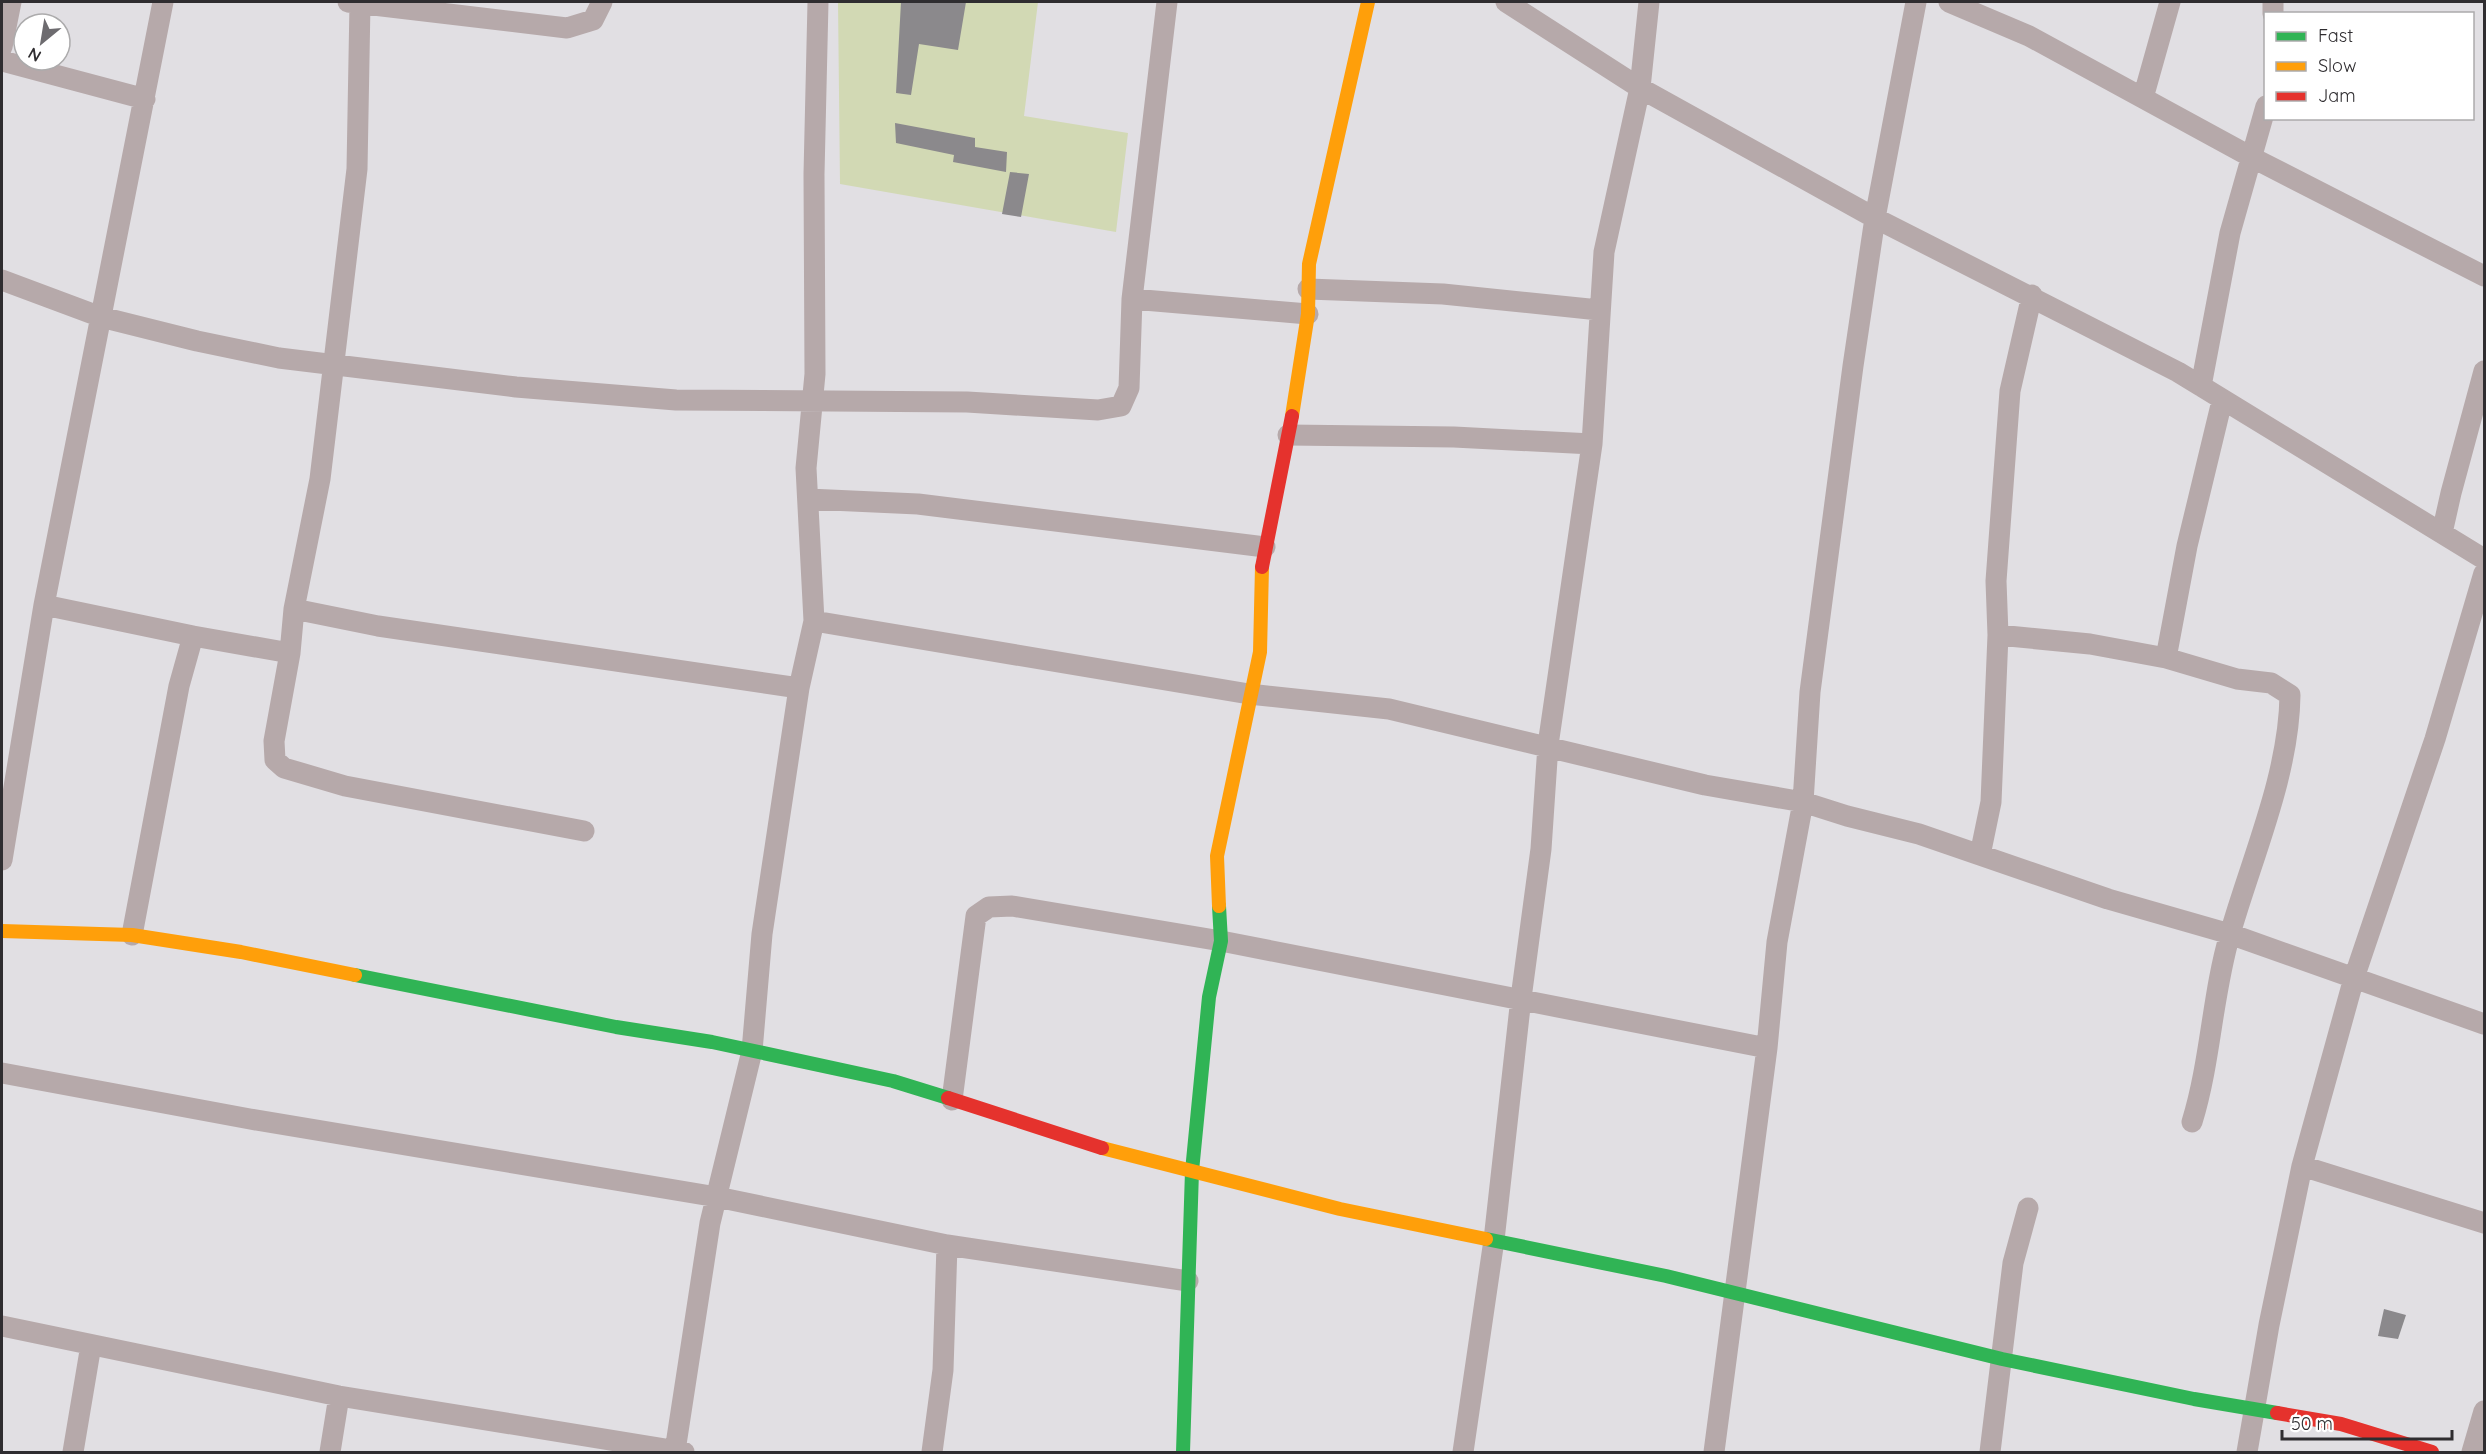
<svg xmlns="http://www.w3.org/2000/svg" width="2486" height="1454" font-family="Quicksand,sans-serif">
	<rect width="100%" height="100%" fill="#e1dfe3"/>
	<path fill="#d2d9b4" d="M 838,2 L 1038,2 L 1024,116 L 1128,133 L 1116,232 L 840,184 Z"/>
	<path fill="#8b898c" d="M 901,2 L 966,2 L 958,50 L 919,44 L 911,95 L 896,93 Z
		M 895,123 L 975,138 L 975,147 L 1007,152 L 1006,172 L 953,162 L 954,155 L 896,143 Z
		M 1010,172 L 1029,174 L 1021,217 L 1002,214 Z
		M 2384,1309 L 2406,1315 L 2398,1339 L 2378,1336 Z"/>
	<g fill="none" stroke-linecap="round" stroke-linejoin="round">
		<path stroke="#b6a9aa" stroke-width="21" d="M 348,2 L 567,28 L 593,20 L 602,2
			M 1506,2 L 1640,88 L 1875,218 L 2178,372 L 2484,559
			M 1949,2 L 2029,36 L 2253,158 L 2484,276
			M 360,3 L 357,169 L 320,479 L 294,609 L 290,653 L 274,741 L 275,760 L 284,768 L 345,786 L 584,831
			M 2273,14 L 2273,2
			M 2,47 L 11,2
			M 2,61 L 145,99
			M 2143,98 L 2170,2
			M 2,280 L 101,317 L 197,341 L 279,358 L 516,387 L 676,400 L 967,402 L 1098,410 L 1121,406 L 1129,388 L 1132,299 L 1167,2
			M 1308,289 L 1443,294 L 1599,310
			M 1132,299 L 1308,314
			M 2201,386 L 2230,233 L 2266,106
			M 1288,435 L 1454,437 L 1592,444
			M 808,499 L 918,504 L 1265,547
			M 2442,533 L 2451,493 L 2484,371
			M 44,605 L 193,636
			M 294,609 L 378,626 L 799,688
			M 814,621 L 1249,694 L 1389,709 L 1705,785 L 1803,802 L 1847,816 L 1919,834 L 2108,899 L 2230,934 L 2484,1024
			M 1998,635 L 2090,644 L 2166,658 L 2237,679 L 2271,683 L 2290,695 C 2289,775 2252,857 2230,934 C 2212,995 2211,1060 2192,1122
			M 2166,658 L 2187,546 L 2222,401
			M 1980,855 L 1991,802 L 1998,635 L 1996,581 L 2010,391 L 2032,295
			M 2,860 L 44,605 L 163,2
			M 132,935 L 179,686 L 193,636 L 290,653
			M 2,1073 L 250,1119 L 717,1197 L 947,1245 L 1188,1281
			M 952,1100 L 976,916 L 989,907 L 1012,906 L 1221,941 L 1767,1048
			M 2302,1166 L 2484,1223
			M 2,1326 L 339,1396 L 684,1452
			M 675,1451 L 710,1223 L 752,1051 L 762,934 L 799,688 L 814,621 L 806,468 L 815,374 L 814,174 L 818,2
			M 73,1452 L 91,1345
			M 330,1452 L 339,1396
			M 932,1452 L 943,1370 L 947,1245
			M 1463,1452 L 1494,1240 L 1521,998 L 1541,849 L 1548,745 L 1592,444 L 1604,252 L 1640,88 L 1649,2
			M 1714,1452 L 1767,1048 L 1777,942 L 1803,802 L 1810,692 L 1853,366 L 1875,218 L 1916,2
			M 1990,1452 L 2013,1263 L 2028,1208
			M 2247,1452 L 2269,1325 L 2302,1166 L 2354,978 L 2435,739 L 2484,573
			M 2472,1452 L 2484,1411"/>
		<path stroke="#30b455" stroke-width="14" d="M 355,975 L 616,1027 L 712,1042 L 893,1081 L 948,1098
			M 1486,1239 L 1666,1276 L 2002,1359 L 2194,1399 L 2277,1413
			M 1183,1452 L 1192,1171 L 1209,997 L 1221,941 L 1219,906"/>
		<path stroke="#ff9f0a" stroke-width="14" d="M 1292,416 L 1308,314 L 1309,264 L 1368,2
			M 1219,906 L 1217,856 L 1260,652 L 1262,567
			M 2,931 L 132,935 L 241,952 L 355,975
			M 1102,1148 L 1340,1209 L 1486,1239"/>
		<path stroke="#e5322d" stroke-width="14" d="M 1262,567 L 1292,416
			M 948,1098 L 1102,1148
			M 2277,1413 L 2341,1424 L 2432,1452"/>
	</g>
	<rect width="2486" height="1454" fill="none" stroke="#2f2d30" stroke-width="6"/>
	<rect x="2264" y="12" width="210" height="108" fill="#ffffff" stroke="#acabac" stroke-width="1.5"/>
	<rect x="2276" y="32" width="30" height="9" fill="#30b455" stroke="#acabac" stroke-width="1.5"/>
	<text x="2318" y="42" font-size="18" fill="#2f2d30">Fast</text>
	<rect x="2276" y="62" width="30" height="9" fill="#ff9f0a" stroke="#acabac" stroke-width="1.5"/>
	<text x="2318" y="72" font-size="18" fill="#2f2d30">Slow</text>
	<rect x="2276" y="92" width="30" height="9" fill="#e5322d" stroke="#acabac" stroke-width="1.5"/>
	<text x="2318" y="102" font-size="18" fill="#2f2d30">Jam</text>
	<g transform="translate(42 42) rotate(210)"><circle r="28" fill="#ffffff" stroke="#acabac" stroke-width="1.5"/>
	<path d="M0-4.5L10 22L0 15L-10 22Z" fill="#6d6b6f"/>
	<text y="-9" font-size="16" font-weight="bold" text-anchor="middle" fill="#2f2d30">N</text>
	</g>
	<path d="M2282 1430v9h170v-9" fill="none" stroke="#2f2d30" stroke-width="3"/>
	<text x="2291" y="1430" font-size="18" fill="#2f2d30" stroke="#ffffff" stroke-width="4.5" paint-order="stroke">50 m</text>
</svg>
